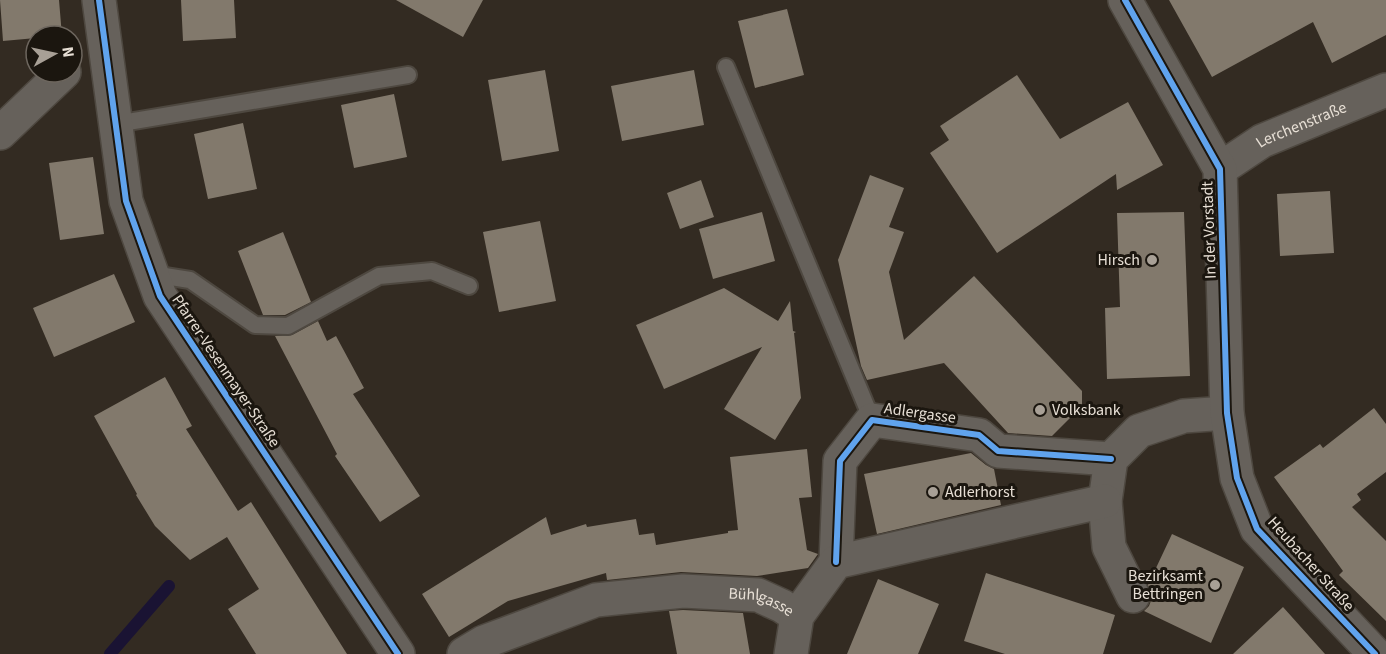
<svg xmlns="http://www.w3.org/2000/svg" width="1386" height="654" font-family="'Source Sans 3',sans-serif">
	<rect width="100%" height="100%" fill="#332b22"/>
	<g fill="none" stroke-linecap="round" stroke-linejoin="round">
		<path stroke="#1a1333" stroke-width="12" d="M 110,654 L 169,586"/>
	</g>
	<path fill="#82796c" d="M 0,0 L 59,0 L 62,36 L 36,36 L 36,38 L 3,41 Z
		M 181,0 L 234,0 L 236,38 L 183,41 Z
		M 396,0 L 483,0 L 463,37 Z
		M 1169,0 L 1386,0 L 1386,35 L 1332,63 L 1313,22 L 1212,77 Z
		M 787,9 L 804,75 L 755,88 L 738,21 Z
		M 545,70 L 559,151 L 502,161 L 488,80 Z
		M 694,70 L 704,125 L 622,141 L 611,86 Z
		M 1017,75 L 1060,139 L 1128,102 L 1163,165 L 1117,190 L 1116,174 L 997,253 L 930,153 L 949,140 L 940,126 Z
		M 394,94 L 407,157 L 354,168 L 341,105 Z
		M 243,123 L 257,189 L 208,199 L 194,134 Z
		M 93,157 L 104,234 L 60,240 L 49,163 Z
		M 870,175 L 904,188 L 889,227 L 904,232 L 889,272 L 904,340 L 974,276 L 1082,391 L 1082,406 L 1052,436 L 1008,433 L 944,363 L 867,380 L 861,366 L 838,260 Z
		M 701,180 L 714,217 L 680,229 L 667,193 Z
		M 1330,191 L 1334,253 L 1280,256 L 1277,194 Z
		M 762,212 L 775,261 L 713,279 L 699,229 Z
		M 1184,212 L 1190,376 L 1107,379 L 1105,308 L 1120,307 L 1117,213 Z
		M 540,221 L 556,301 L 499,312 L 483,232 Z
		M 283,232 L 311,302 L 285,315 L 263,315 L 238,251 Z
		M 114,274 L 135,322 L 54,357 L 33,308 Z
		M 724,288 L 778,321 L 790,301 L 793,331 L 796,332 L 794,333 L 801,398 L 775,440 L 724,409 L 762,347 L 664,389 L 636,325 Z
		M 318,321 L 327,341 L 336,336 L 364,388 L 353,394 L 420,496 L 380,522 L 335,456 L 337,454 L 275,336 L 292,335 Z
		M 165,377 L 192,426 L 186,429 L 238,511 L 251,502 L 347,654 L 256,654 L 228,609 L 259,589 L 227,537 L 190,560 L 155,526 L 136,495 L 137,494 L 94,416 Z
		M 1374,408 L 1386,424 L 1386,472 L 1357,494 L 1361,500 L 1352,507 L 1386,541 L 1386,621 L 1339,575 L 1343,571 L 1274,477 L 1320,444 L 1323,448 Z
		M 807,449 L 812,497 L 799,498 L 807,550 L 818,554 L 808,568 L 757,576 L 681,572 L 607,580 L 606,573 L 508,601 L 449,637 L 422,594 L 546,517 L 551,535 L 586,524 L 587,527 L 636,519 L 639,535 L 654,533 L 656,545 L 728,533 L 728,531 L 738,530 L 730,457 Z
		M 971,453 L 986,465 L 994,469 L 1001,505 L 877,534 L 864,474 Z
		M 1172,534 L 1244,567 L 1211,643 L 1144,611 L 1149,606 L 1152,598 L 1148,585 Z
		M 986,573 L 1115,615 L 1103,654 L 1005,654 L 964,641 Z
		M 878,579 L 939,604 L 918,654 L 847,654 Z
		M 1283,607 L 1325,654 L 1233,654 Z
		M 683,610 L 743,613 L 750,654 L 677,654 L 669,611 Z"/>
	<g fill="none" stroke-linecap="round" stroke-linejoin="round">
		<defs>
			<path id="service" d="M 726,67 L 872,420
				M 116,124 L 408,75
				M 152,274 L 190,280 L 255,325 L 288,326 L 379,276 L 432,271 L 469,286"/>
			<g id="minor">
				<path d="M 99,0 L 126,201 L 160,296 L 398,654"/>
				<path d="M 0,133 L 64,72"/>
				<path id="s1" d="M 1220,169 L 1262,141 L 1386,90"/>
				<path d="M 836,562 L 840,461 L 872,420 L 979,435 L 998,451 L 1111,459"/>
				<path d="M 1133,596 L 1109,547 L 1105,501 L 1111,459 L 1139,431 L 1184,416 L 1227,413"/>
				<path id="s2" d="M 464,654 L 484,642 L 596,600 L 683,591 L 758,595 L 782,606 L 797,616"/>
				<path d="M 791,654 L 797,616 L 836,562 L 1105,501"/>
			</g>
			<path id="tertiary" d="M 1125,0 L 1220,169 L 1227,413 L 1237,478 L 1257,529 L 1375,654"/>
		</defs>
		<use href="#service" stroke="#4e4840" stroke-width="20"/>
		<use href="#minor" stroke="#4e4840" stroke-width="36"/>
		<use href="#tertiary" stroke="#4e4840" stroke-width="36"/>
		<use href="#service" stroke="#66615b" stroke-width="16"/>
		<use href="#minor" stroke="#66615b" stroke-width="33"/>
		<use href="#tertiary" stroke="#66615b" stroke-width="33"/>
		<defs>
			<path id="cycleway" d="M 99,0 L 126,201 L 160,296 L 398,654
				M 1125,0 L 1220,169 L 1227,413 L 1237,478 L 1257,529 L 1375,654
				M 836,562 L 840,461 L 872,420 L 979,435 L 998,451 L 1111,459"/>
		</defs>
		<use href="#cycleway" stroke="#1b160f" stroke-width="10"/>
		<use href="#cycleway" stroke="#60a3ed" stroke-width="6"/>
	</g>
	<g fill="#a8a096" stroke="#1b160f" stroke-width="2">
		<circle cx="1152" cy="260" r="6"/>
		<circle cx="1040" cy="410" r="6"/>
		<circle cx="933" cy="492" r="6"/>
		<circle cx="1215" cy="585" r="6"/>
	</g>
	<g text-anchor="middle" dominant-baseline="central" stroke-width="6" stroke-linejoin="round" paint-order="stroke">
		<g font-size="16" fill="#e7dfd5" stroke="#1b160f">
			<text stroke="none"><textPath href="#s1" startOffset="93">Lerchenstraße</textPath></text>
			<text transform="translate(1209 230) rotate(-92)">In der Vorstadt</text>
			<text transform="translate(226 371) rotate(56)">Pfarrer-Vesenmayer-Straße</text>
			<text transform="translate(920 413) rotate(8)">Adlergasse</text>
			<text transform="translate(1311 564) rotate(48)">Heubacher Straße</text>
			<text stroke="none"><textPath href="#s2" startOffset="310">Bühlgasse</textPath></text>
		</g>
		<g font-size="16" fill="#e7dfd5" stroke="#1b160f" text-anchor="end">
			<text x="1140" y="260">Hirsch</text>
			<text x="1052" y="410" text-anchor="start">Volksbank</text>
			<text x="945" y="492" text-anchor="start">Adlerhorst</text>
			<text x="1203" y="576">Bezirksamt<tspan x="1203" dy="18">Bettringen</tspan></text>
		</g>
	</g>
	<g transform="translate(54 54) rotate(82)"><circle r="28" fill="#1b160f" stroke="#6d665e" stroke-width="1.5"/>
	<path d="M0-4.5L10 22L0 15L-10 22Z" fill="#a8a096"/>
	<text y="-9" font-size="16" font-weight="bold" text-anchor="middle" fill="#e7dfd5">N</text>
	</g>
</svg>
